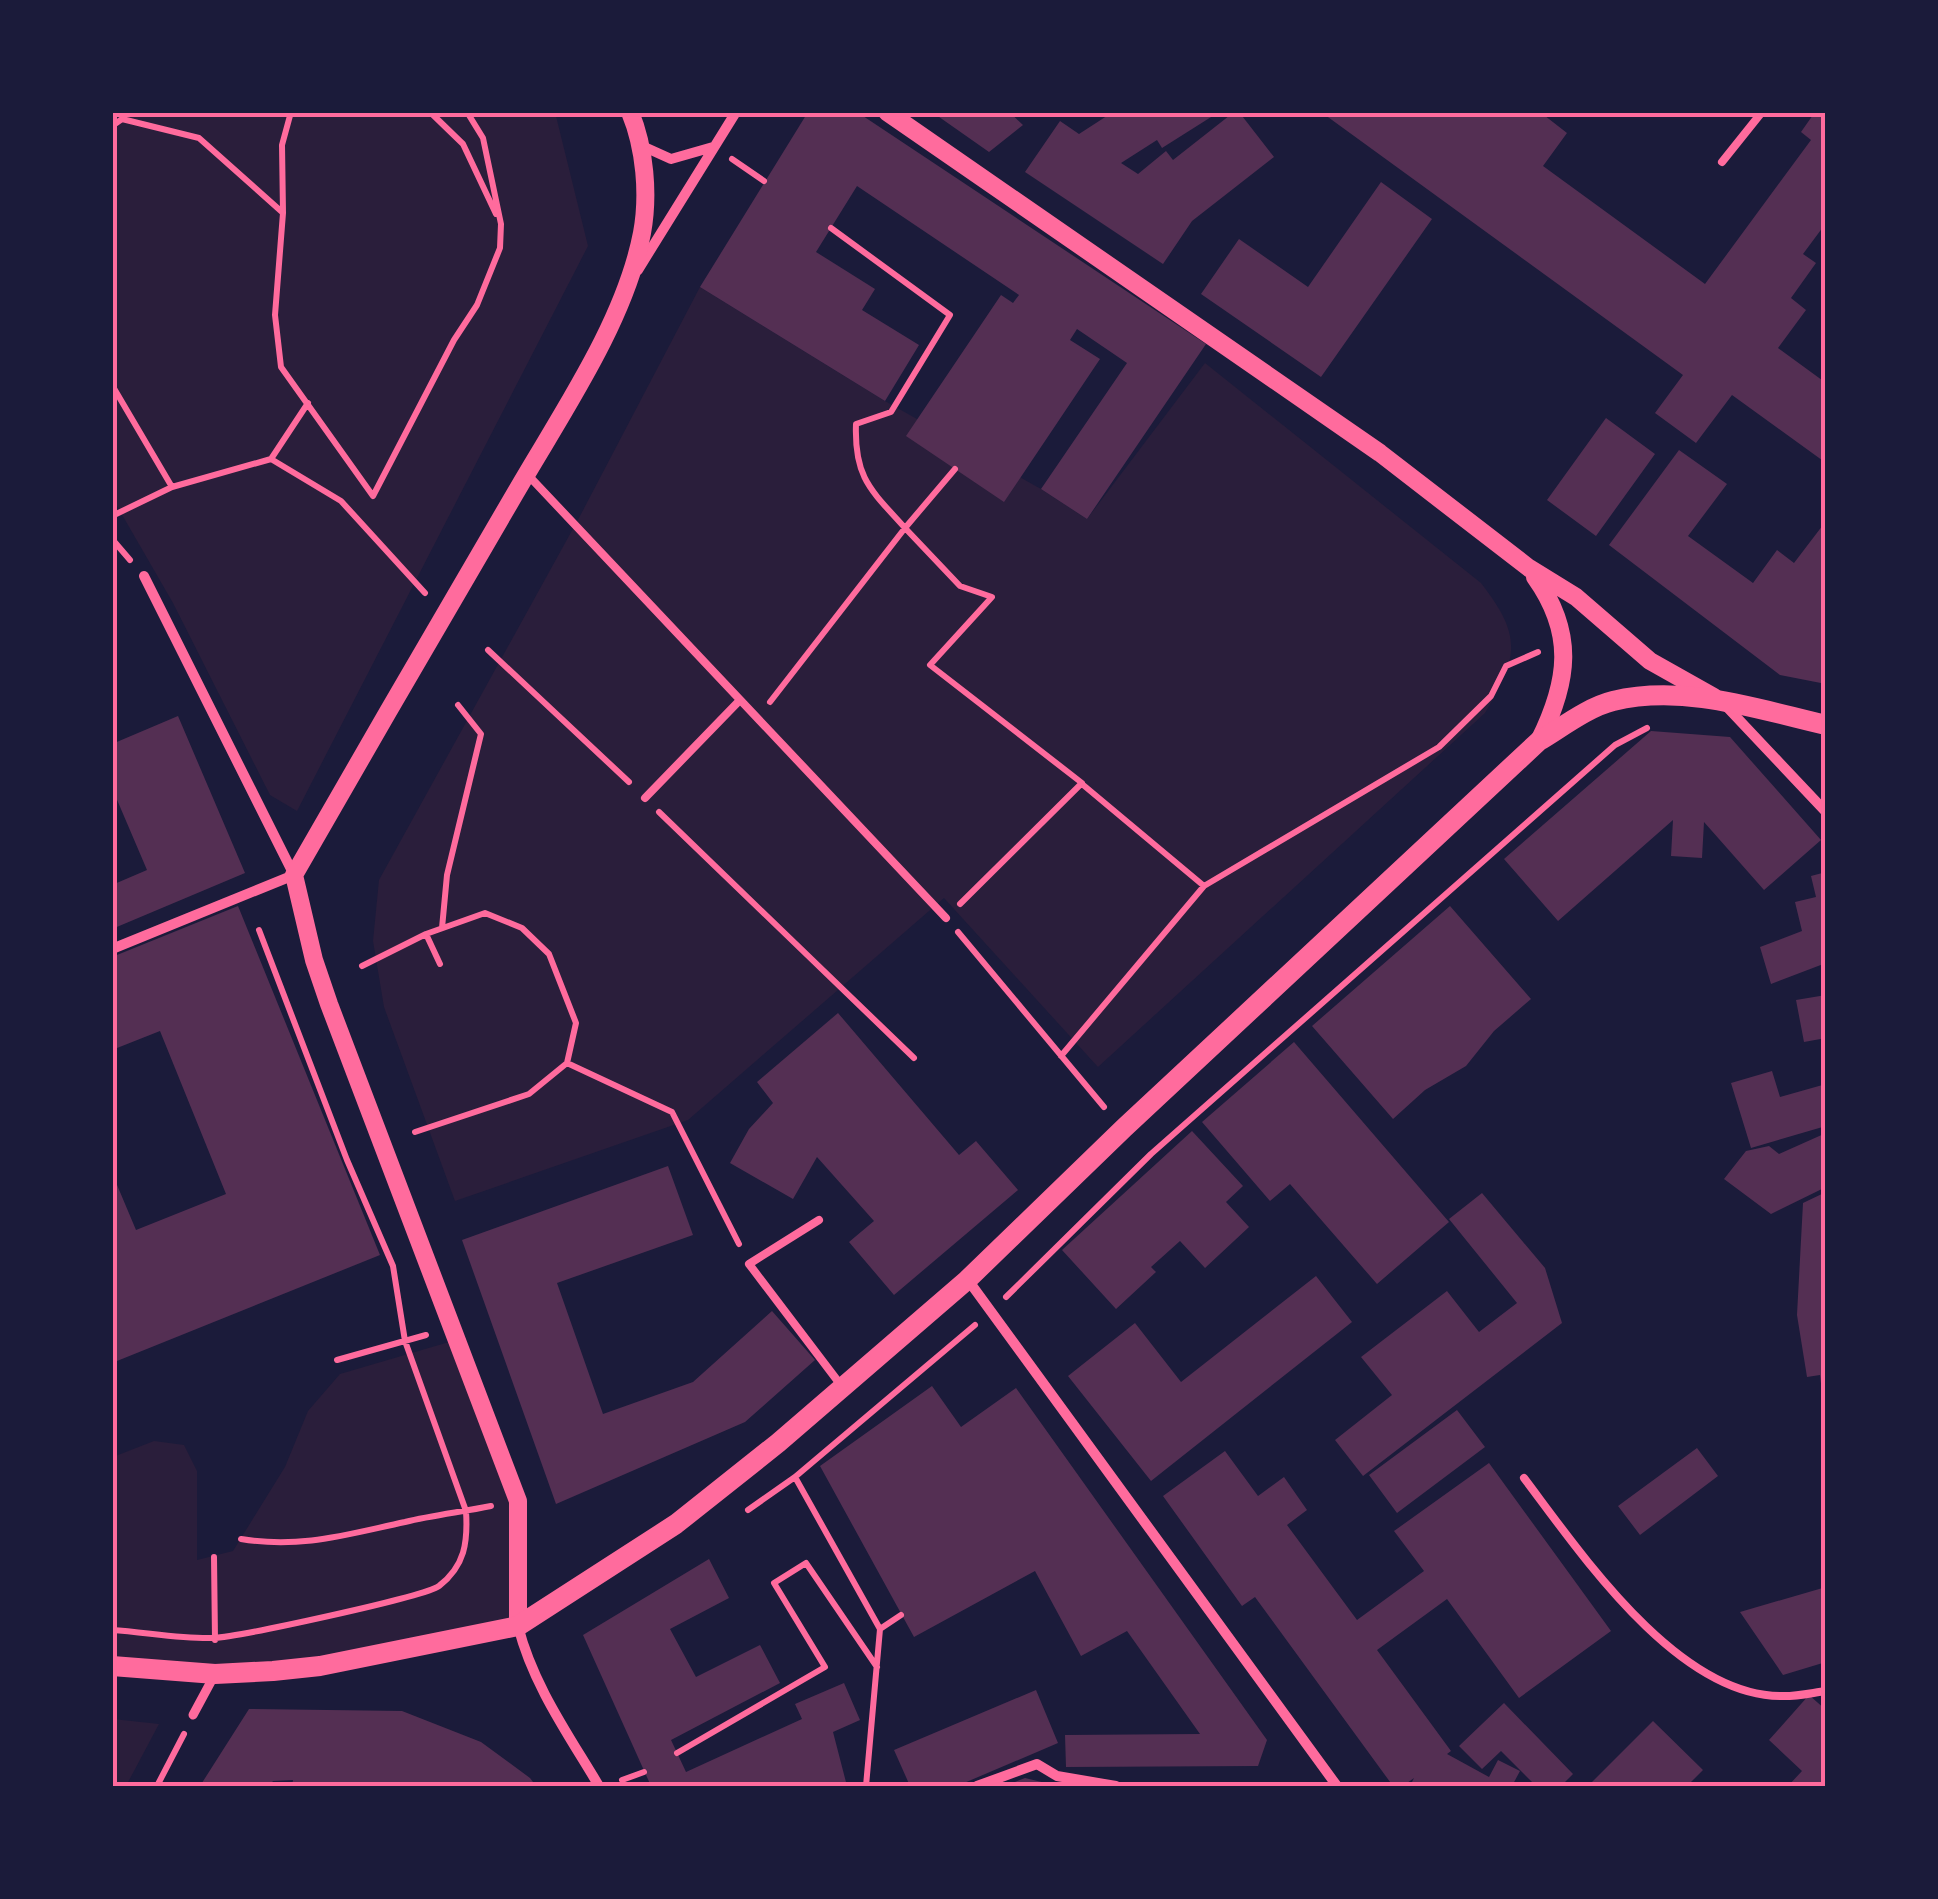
<svg xmlns="http://www.w3.org/2000/svg" width="1938" height="1899" font-family="'Public Sans',sans-serif">
	<rect width="100%" height="100%" fill="#1b1b3a"/>
	<path fill="#2a1e3b" d="M 555,112 L 588,246 L 297,811 L 270,795 L 173,603 L 113,499 L 112,113 Z
		M 700,287 L 885,401 L 1041,489 L 1087,519 L 1205,363 L 1481,583 C 1523,637 1518,657 1485,713 L 1098,1067 L 944,898 L 688,1120 L 455,1201 L 384,1007 L 373,941 L 379,880 L 580,516 Z
		M 456,1340 L 518,1501 L 518,1626 L 320,1666 L 113,1666 L 113,1457 L 154,1441 L 184,1445 L 197,1471 L 197,1560 L 233,1551 L 285,1467 L 308,1411 L 340,1374 Z
		M 113,1719 L 159,1724 L 126,1786 L 113,1786 Z"/>
	<path fill="#542f53" d="M 808,112 L 857,112 L 1206,344 L 1087,519 L 1041,489 L 1127,363 L 1077,329 L 1070,340 L 1100,359 L 1004,502 L 906,436 L 1001,295 L 1013,303 L 1019,295 L 857,186 L 816,252 L 875,289 L 862,310 L 919,345 L 885,401 L 700,287 Z
		M 932,112 L 1009,112 L 1023,125 L 989,152 Z
		M 1113,112 L 1219,112 L 1162,148 L 1157,140 L 1121,163 L 1138,174 L 1166,151 L 1173,160 L 1234,112 L 1239,112 L 1274,157 L 1192,221 L 1163,264 L 1025,172 L 1060,121 L 1079,134 Z
		M 1321,112 L 1540,112 L 1567,133 L 1543,166 L 1705,284 L 1811,140 L 1801,132 L 1815,112 L 1826,112 L 1826,223 L 1803,254 L 1816,263 L 1791,298 L 1806,310 L 1778,348 L 1826,383 L 1826,463 L 1732,395 L 1696,443 L 1655,413 L 1683,375 Z
		M 1381,182 L 1432,219 L 1321,377 L 1201,294 L 1239,239 L 1308,287 Z
		M 1606,418 L 1655,454 L 1596,536 L 1547,500 Z
		M 1679,450 L 1727,484 L 1688,536 L 1753,583 L 1777,550 L 1794,563 L 1826,521 L 1826,684 L 1780,675 L 1609,545 Z
		M 178,716 L 245,873 L 112,929 L 112,885 L 147,870 L 112,788 L 112,744 Z
		M 1651,731 L 1730,737 L 1821,840 L 1764,890 L 1704,822 L 1702,858 L 1671,856 L 1673,820 L 1558,921 L 1504,859 Z
		M 1826,872 L 1826,963 L 1771,984 L 1760,947 L 1802,931 L 1795,902 L 1816,897 L 1811,876 Z
		M 238,906 L 380,1255 L 112,1363 L 112,1173 L 136,1230 L 226,1194 L 160,1031 L 112,1050 L 112,957 Z
		M 1450,906 L 1531,999 L 1494,1031 L 1466,1066 L 1425,1090 L 1393,1119 L 1312,1026 Z
		M 1826,995 L 1826,1038 L 1804,1042 L 1796,1000 Z
		M 838,1013 L 959,1155 L 976,1141 L 1018,1190 L 894,1295 L 849,1242 L 874,1221 L 817,1157 L 793,1199 L 730,1163 L 749,1129 L 773,1103 L 757,1082 Z
		M 1294,1042 L 1449,1222 L 1377,1284 L 1290,1184 L 1270,1201 L 1202,1122 Z
		M 1772,1071 L 1780,1097 L 1826,1084 L 1826,1126 L 1751,1148 L 1731,1083 Z
		M 1192,1131 L 1243,1186 L 1226,1202 L 1249,1227 L 1205,1268 L 1180,1241 L 1151,1267 L 1156,1272 L 1116,1309 L 1062,1250 Z
		M 1826,1133 L 1826,1187 L 1771,1214 L 1724,1179 L 1746,1151 L 1769,1146 L 1779,1154 Z
		M 668,1166 L 693,1235 L 557,1283 L 603,1414 L 693,1382 L 772,1311 L 815,1360 L 745,1422 L 556,1504 L 462,1240 Z
		M 1826,1192 L 1826,1401 L 1823,1401 L 1820,1375 L 1807,1377 L 1797,1315 L 1803,1203 Z
		M 1482,1193 L 1545,1268 L 1562,1323 L 1363,1476 L 1335,1440 L 1392,1395 L 1361,1357 L 1447,1291 L 1479,1332 L 1517,1303 L 1449,1219 Z
		M 1316,1276 L 1352,1322 L 1151,1481 L 1068,1376 L 1135,1323 L 1181,1382 Z
		M 932,1386 L 961,1427 L 1016,1388 L 1267,1740 L 1258,1766 L 1066,1767 L 1065,1735 L 1200,1734 L 1127,1631 L 1081,1656 L 1035,1571 L 914,1637 L 820,1466 Z
		M 1457,1410 L 1485,1447 L 1397,1513 L 1369,1475 Z
		M 1697,1448 L 1718,1476 L 1640,1535 L 1618,1506 Z
		M 1225,1451 L 1258,1496 L 1284,1477 L 1307,1510 L 1287,1525 L 1357,1620 L 1424,1571 L 1394,1531 L 1489,1463 L 1611,1631 L 1519,1698 L 1447,1599 L 1377,1650 L 1451,1751 L 1447,1754 L 1489,1777 L 1498,1760 L 1520,1771 L 1512,1786 L 1410,1786 L 1414,1778 L 1403,1786 L 1393,1786 L 1255,1597 L 1242,1606 L 1163,1496 Z
		M 709,1559 L 729,1598 L 670,1629 L 696,1677 L 760,1645 L 780,1683 L 671,1740 L 686,1772 L 802,1719 L 795,1704 L 844,1683 L 860,1720 L 833,1732 L 847,1786 L 651,1786 L 583,1635 Z
		M 1826,1587 L 1826,1662 L 1783,1675 L 1740,1612 Z
		M 1036,1690 L 1058,1743 L 957,1786 L 910,1786 L 894,1750 Z
		M 1809,1695 L 1826,1710 L 1826,1786 L 1788,1786 L 1802,1771 L 1769,1740 Z
		M 1504,1703 L 1573,1774 L 1561,1786 L 1536,1786 L 1501,1751 L 1482,1769 L 1459,1746 Z
		M 249,1709 L 402,1711 L 481,1742 L 530,1778 L 536,1786 L 292,1786 L 293,1780 L 273,1781 L 269,1786 L 200,1786 Z
		M 1653,1721 L 1703,1770 L 1687,1786 L 1588,1786 Z
		M 1025,1778 L 1054,1785 L 1054,1786 L 1005,1786 Z"/>
	<g fill="none" stroke-linecap="round" stroke-linejoin="round">
		<path stroke="#ff6b9d" stroke-width="6" d="M 291,112 L 282,145 L 283,213 L 275,315 L 281,367 L 373,496 L 454,340 L 477,305 L 500,248 L 501,224 L 483,138 L 467,112
			M 430,112 L 463,144 L 496,214
			M 112,126 L 122,119 L 199,138 L 282,212
			M 732,159 L 764,181
			M 112,385 L 172,487
			M 271,459 L 308,403
			M 955,469 L 905,528 L 960,586 L 992,597 L 930,665 L 1082,783 L 960,904
			M 112,516 L 172,487 L 271,459 L 341,501 L 425,593
			M 112,539 L 130,560
			M 488,650 L 629,782
			M 770,702 L 905,528 C 871,490 854,478 856,424 L 891,412 L 950,315 L 831,228
			M 1082,784 L 1204,886 L 1439,747 L 1491,696 L 1506,666 L 1538,652
			M 659,812 L 914,1058
			M 442,928 L 447,875 L 481,734 L 458,705
			M 958,932 L 1104,1107
			M 426,934 L 440,964
			M 362,966 L 426,934 L 485,913 L 522,928 L 549,954 L 576,1023 L 567,1063 L 529,1094 L 415,1132
			M 1061,1056 L 1204,886
			M 567,1063 L 672,1112 L 739,1244
			M 1006,1297 L 1151,1154 L 1615,745 L 1647,728
			M 337,1360 L 426,1335
			M 795,1477 L 880,1629 L 866,1786
			M 748,1510 L 795,1477 L 975,1325
			M 241,1539 C 301,1549 348,1534 405,1522 C 433,1515 462,1512 491,1506
			M 214,1557 L 215,1640
			M 880,1629 L 901,1615
			M 112,1630 C 145,1632 180,1639 213,1638 C 238,1637 424,1597 439,1586 C 465,1566 468,1542 466,1511 L 405,1341 L 393,1266 L 347,1160 L 259,930
			M 677,1753 L 825,1667 L 774,1583 L 806,1563 L 877,1667
			M 622,1780 L 644,1772
			M 157,1786 L 184,1734"/>
		<path stroke="#ff6b9d" stroke-width="8" d="M 1722,162 L 1762,112
			M 527,474 L 946,918
			M 645,798 L 740,700
			M 819,1220 L 749,1264 L 840,1384
			M 1524,1478 C 1580,1552 1676,1695 1780,1696 C 1795,1697 1811,1693 1826,1691"/>
		<path stroke="#ff6b9d" stroke-width="9" d="M 193,1715 L 214,1676"/>
		<path stroke="#ff6b9d" stroke-width="10" d="M 640,145 L 671,159 L 713,147
			M 638,270 L 736,112
			M 1726,706 L 1826,812
			M 112,949 L 294,875 L 144,576
			M 968,1280 L 1337,1786
			M 518,1626 C 533,1685 568,1734 599,1786
			M 977,1786 L 1037,1764 L 1057,1776 L 1116,1786"/>
		<path stroke="#ff6b9d" stroke-width="18" d="M 887,112 L 1380,453 L 1529,568 L 1576,597 L 1650,661 L 1714,697
			M 1535,577 C 1575,633 1569,681 1539,741
			M 518,1626 L 518,1501 L 329,1004 L 314,960 L 294,875 C 367,747 442,619 516,492 C 561,414 625,322 642,233 C 649,195 645,148 630,112"/>
		<path stroke="#ff6b9d" stroke-width="20" d="M 112,1666 L 215,1674 L 273,1671 L 320,1666 L 518,1626 L 676,1524 L 778,1443 L 967,1280 L 1124,1128 L 1539,741 C 1561,728 1588,707 1613,701 C 1684,684 1757,709 1826,725"/>
	</g>
	<rect width="1938" height="1899" fill="none" stroke="#1b1b3a" stroke-width="230"/>
	<rect x="115" y="115" width="1708" height="1669" fill="none" stroke="#ff6b9d" stroke-width="4"/>
</svg>
